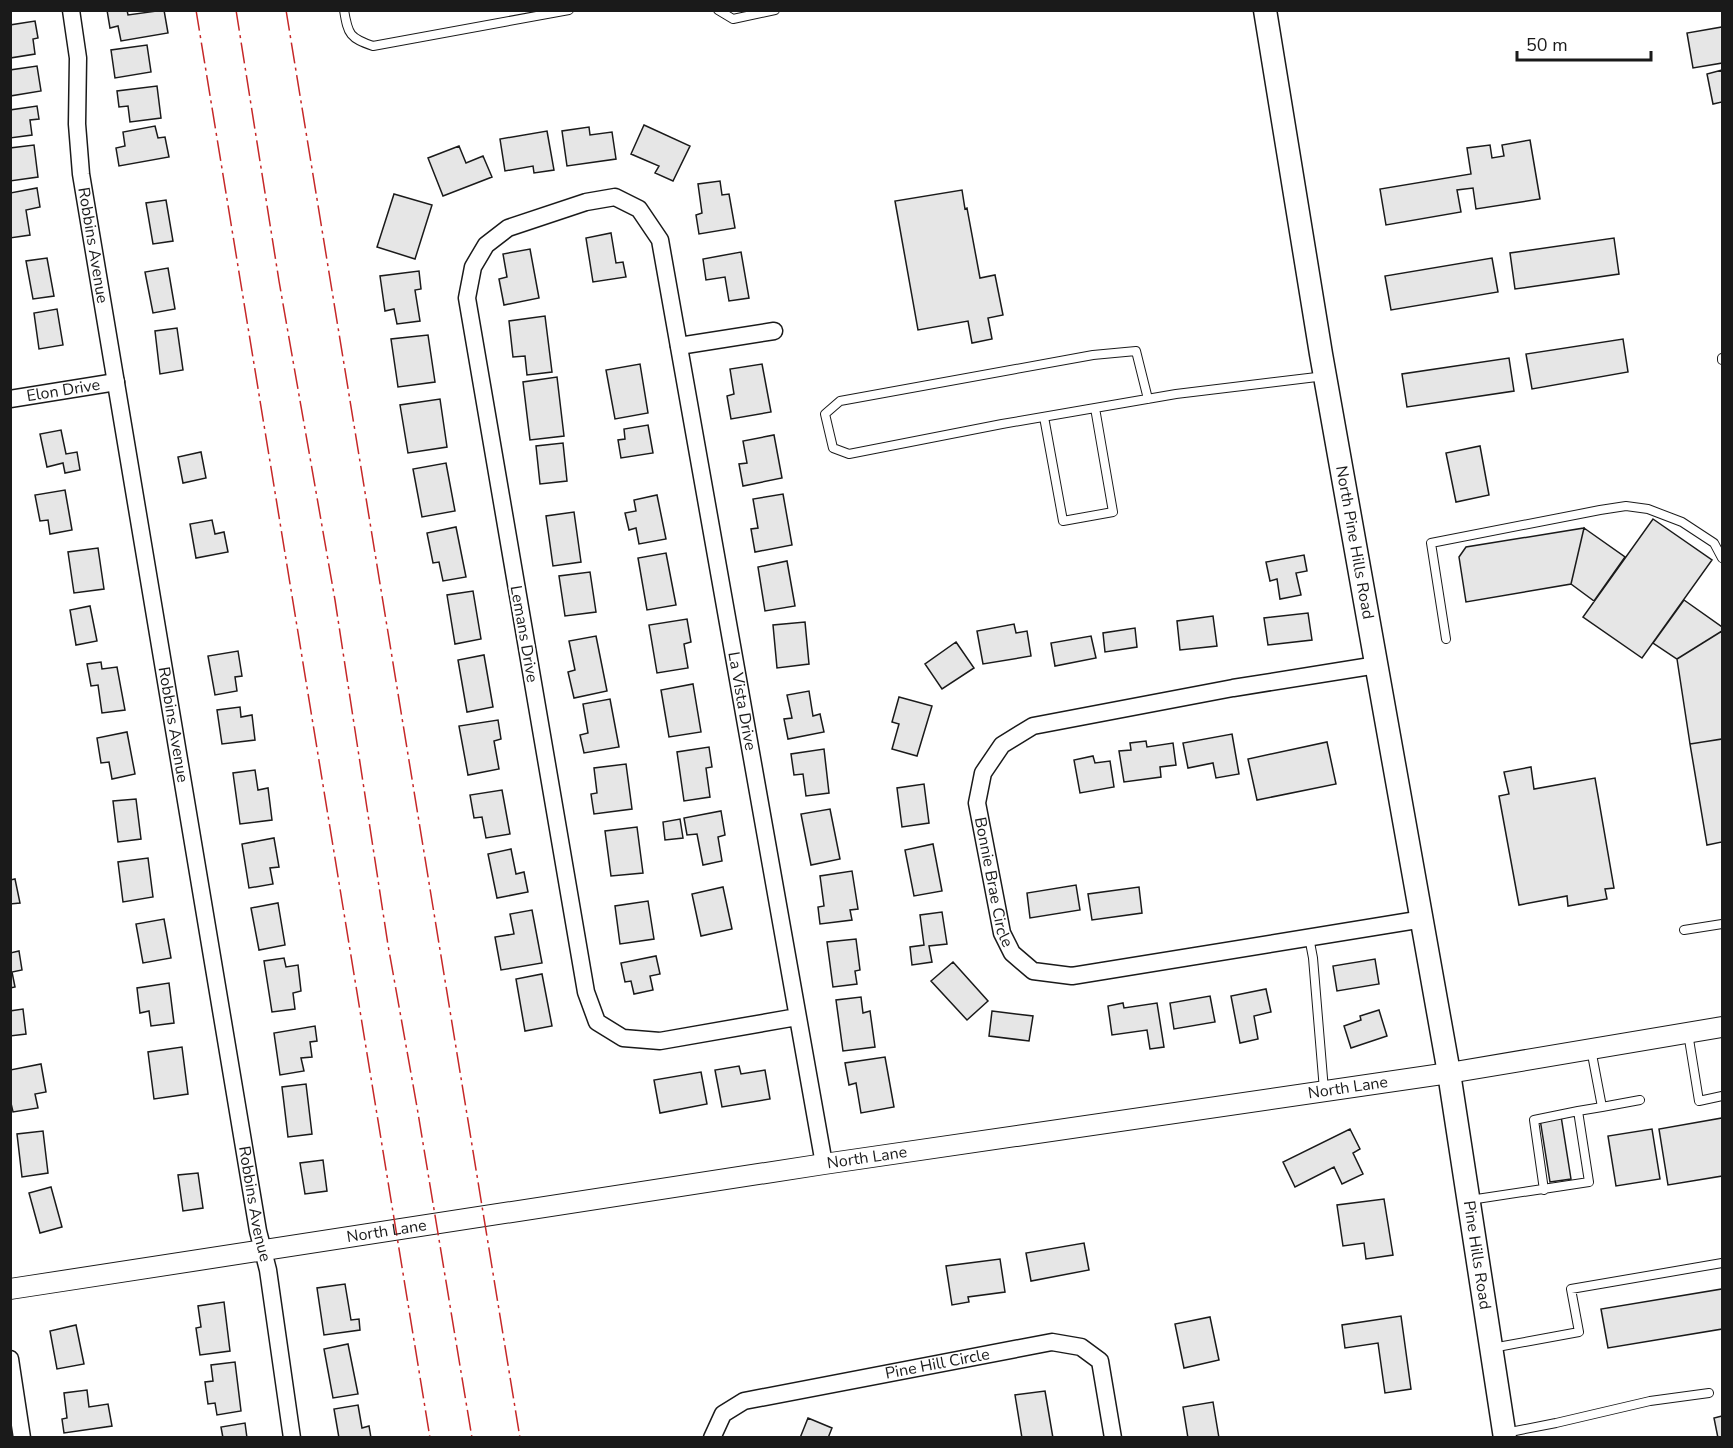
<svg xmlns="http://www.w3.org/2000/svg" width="1733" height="1448" font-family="'Nunito Sans',sans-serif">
	<rect width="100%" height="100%" fill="#fff"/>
	<path fill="#e6e6e6" stroke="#1a1a1a" stroke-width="1.5" d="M 107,10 L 127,10 L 128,15 L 164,10 L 168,33 L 121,41 L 118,26 L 110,28 Z
		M 35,21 L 38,38 L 33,39 L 35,54 L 10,58 L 10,25 Z
		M 1722,27 L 1722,63 L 1693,68 L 1687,33 Z
		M 147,45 L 151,72 L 115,78 L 111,50 Z
		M 37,66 L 41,91 L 10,96 L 10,70 Z
		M 1722,70 L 1722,102 L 1713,104 L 1707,74 Z
		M 157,86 L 161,118 L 130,122 L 128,106 L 119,107 L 117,91 Z
		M 37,106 L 39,119 L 30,120 L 32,135 L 10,138 L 10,110 Z
		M 644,125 L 690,146 L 673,181 L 655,173 L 659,166 L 631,154 Z
		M 155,126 L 158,138 L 165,137 L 169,157 L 119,166 L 116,148 L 125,146 L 123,132 Z
		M 589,127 L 590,135 L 612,132 L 616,159 L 567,166 L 562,131 Z
		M 547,131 L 554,170 L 534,173 L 533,166 L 505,171 L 500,139 Z
		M 1530,140 L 1540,199 L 1476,209 L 1473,188 L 1457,190 L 1461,212 L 1386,225 L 1380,189 L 1471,174 L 1467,148 L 1490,145 L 1492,158 L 1504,156 L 1502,145 Z
		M 34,145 L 38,177 L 10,181 L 10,148 Z
		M 459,146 L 466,163 L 483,156 L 492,177 L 443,196 L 428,158 Z
		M 720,181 L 722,195 L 729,194 L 735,228 L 699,234 L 696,215 L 702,213 L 698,184 Z
		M 37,188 L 40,207 L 26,210 L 30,235 L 10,238 L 10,193 Z
		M 962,190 L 965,209 L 967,208 L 980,278 L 995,275 L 1003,315 L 988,318 L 992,339 L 972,343 L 968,321 L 918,330 L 895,201 Z
		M 394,194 L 432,205 L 415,259 L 377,247 Z
		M 166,200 L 173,241 L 153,244 L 146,203 Z
		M 611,233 L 616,263 L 623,262 L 626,277 L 593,282 L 586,238 Z
		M 1614,238 L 1619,274 L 1515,289 L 1510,253 Z
		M 530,249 L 539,298 L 504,305 L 499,279 L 507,277 L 503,254 Z
		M 741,252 L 749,298 L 729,301 L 725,277 L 706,280 L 703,259 Z
		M 47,258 L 54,296 L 33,299 L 26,261 Z
		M 1492,258 L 1498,292 L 1391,310 L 1385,276 Z
		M 168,268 L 175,309 L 153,313 L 145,272 Z
		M 419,271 L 421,289 L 415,290 L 420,321 L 397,324 L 394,309 L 385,311 L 380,276 Z
		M 57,309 L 63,345 L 39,349 L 34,313 Z
		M 545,316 L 552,372 L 527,375 L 525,356 L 513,357 L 509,321 Z
		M 177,328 L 183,370 L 160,374 L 155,331 Z
		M 428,335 L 435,382 L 398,387 L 391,339 Z
		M 1623,339 L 1628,372 L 1532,389 L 1526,354 Z
		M 1509,358 L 1514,391 L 1407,407 L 1402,374 Z
		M 640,364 L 648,413 L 615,419 L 606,370 Z
		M 762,364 L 771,412 L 731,419 L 727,396 L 734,394 L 730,369 Z
		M 557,377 L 564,436 L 530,440 L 523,382 Z
		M 440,399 L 447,447 L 408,453 L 400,405 Z
		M 648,425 L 653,453 L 621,458 L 618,440 L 625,439 L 624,429 Z
		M 61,430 L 66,454 L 77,452 L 80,470 L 65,473 L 63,463 L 47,467 L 40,434 Z
		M 774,435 L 782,478 L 743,486 L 739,464 L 747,463 L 743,441 Z
		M 563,443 L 567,481 L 540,484 L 536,446 Z
		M 1480,446 L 1489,495 L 1456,502 L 1446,453 Z
		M 201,452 L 206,478 L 183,483 L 178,457 Z
		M 446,463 L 455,511 L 422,517 L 413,469 Z
		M 65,490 L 72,530 L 50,534 L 48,520 L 40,521 L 35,495 Z
		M 783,494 L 792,545 L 755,552 L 751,529 L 758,528 L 753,499 Z
		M 657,495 L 666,539 L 639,544 L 636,528 L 629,530 L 625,513 L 636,511 L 634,500 Z
		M 574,512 L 581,562 L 553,566 L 546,516 Z
		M 1653,519 L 1712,560 L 1642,658 L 1583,617 Z
		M 212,520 L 215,534 L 224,532 L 228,552 L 196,558 L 190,524 Z
		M 456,527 L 466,577 L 443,581 L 439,562 L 433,563 L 427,533 Z
		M 1584,528 L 1571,584 L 1466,602 L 1459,557 L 1466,547 Z
		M 1584,528 L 1625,557 L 1594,601 L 1571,584 Z
		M 98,548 L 104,589 L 74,593 L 68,552 Z
		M 666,553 L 676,605 L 647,610 L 638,558 Z
		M 1304,555 L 1307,571 L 1296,573 L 1301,595 L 1280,599 L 1277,579 L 1270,581 L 1266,562 Z
		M 787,561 L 795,606 L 765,611 L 758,567 Z
		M 590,572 L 596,612 L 565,616 L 559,576 Z
		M 473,591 L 481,639 L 455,644 L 447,595 Z
		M 1684,600 L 1722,627 L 1722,631 L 1677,659 L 1653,643 Z
		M 90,606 L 97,641 L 76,645 L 70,610 Z
		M 1308,613 L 1312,640 L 1268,645 L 1264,618 Z
		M 1213,616 L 1217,646 L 1180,650 L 1177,621 Z
		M 687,619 L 691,642 L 684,644 L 688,668 L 657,673 L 649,625 Z
		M 805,622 L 809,664 L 777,668 L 773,625 Z
		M 1014,624 L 1016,633 L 1027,631 L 1031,656 L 983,664 L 977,631 Z
		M 1135,628 L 1137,647 L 1105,652 L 1103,633 Z
		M 1722,631 L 1722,739 L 1690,744 L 1677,659 Z
		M 596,636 L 607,691 L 574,698 L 568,672 L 575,670 L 569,641 Z
		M 1091,636 L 1096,658 L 1055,666 L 1051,643 Z
		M 956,642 L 974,668 L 942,689 L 925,664 Z
		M 238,651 L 242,676 L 235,677 L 237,691 L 215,695 L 208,656 Z
		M 484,655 L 493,707 L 467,712 L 458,660 Z
		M 101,662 L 102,669 L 117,667 L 125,710 L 102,713 L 98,685 L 91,686 L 87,664 Z
		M 693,684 L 701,732 L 669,737 L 661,690 Z
		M 809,691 L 813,716 L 820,714 L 824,732 L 788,739 L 784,719 L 792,718 L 787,695 Z
		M 899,697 L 932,706 L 917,756 L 892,749 L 899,724 L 892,722 Z
		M 610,699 L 619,747 L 584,753 L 580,735 L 588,733 L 583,704 Z
		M 240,707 L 241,717 L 252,715 L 255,740 L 222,744 L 217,710 Z
		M 498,720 L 501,739 L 494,741 L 499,769 L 468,775 L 459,726 Z
		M 127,732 L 135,774 L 112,779 L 109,762 L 101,763 L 97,738 Z
		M 1232,734 L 1239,774 L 1216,778 L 1213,763 L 1188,768 L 1183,743 Z
		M 1722,739 L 1722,842 L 1707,845 L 1690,744 Z
		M 1146,741 L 1147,747 L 1173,743 L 1176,765 L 1160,767 L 1161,777 L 1124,782 L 1119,751 L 1131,750 L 1130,743 Z
		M 1327,742 L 1336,784 L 1257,800 L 1248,759 Z
		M 709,747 L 712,767 L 706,768 L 710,797 L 684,801 L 677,752 Z
		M 824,749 L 829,793 L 806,796 L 803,774 L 794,775 L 791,754 Z
		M 1093,756 L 1095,763 L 1110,761 L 1114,787 L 1080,793 L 1074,760 Z
		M 626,764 L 632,809 L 594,814 L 591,794 L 597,793 L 594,768 Z
		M 1531,767 L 1534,789 L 1595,778 L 1614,888 L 1605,889 L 1607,899 L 1568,906 L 1567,896 L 1519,905 L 1499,796 L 1509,794 L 1504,772 Z
		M 255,770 L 258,790 L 268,788 L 272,820 L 240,824 L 233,773 Z
		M 924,784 L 929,823 L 902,827 L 897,788 Z
		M 502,790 L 510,834 L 486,838 L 482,817 L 474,818 L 470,795 Z
		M 136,799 L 141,839 L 118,842 L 113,801 Z
		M 830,809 L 840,859 L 811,865 L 801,814 Z
		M 721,811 L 725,835 L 718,837 L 722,861 L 703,865 L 697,834 L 687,835 L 684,818 Z
		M 680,819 L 683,838 L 665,840 L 663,822 Z
		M 637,827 L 643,873 L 611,876 L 605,831 Z
		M 274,838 L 279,867 L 270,868 L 273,884 L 249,888 L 242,844 Z
		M 933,844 L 942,891 L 914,896 L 905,850 Z
		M 511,849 L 516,874 L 524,872 L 528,892 L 497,898 L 488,854 Z
		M 148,858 L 153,897 L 123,902 L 118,862 Z
		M 852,871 L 858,909 L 850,910 L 852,920 L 820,924 L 818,907 L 824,906 L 820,876 Z
		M 15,879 L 20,903 L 10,904 L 10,880 Z
		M 1076,885 L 1080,910 L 1030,918 L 1027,893 Z
		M 723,887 L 732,929 L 701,936 L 692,894 Z
		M 1139,887 L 1142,913 L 1092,920 L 1088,894 Z
		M 648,901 L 654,939 L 620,944 L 615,906 Z
		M 278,903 L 285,945 L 259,950 L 251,908 Z
		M 532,910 L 542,963 L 501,970 L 495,937 L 514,934 L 510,914 Z
		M 942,912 L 947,944 L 929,946 L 932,962 L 912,965 L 910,947 L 924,945 L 920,915 Z
		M 164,919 L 171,958 L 143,963 L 136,924 Z
		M 856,939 L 860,970 L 855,971 L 857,984 L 833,987 L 827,942 Z
		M 19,951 L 22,970 L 12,972 L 15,987 L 10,988 L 10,953 Z
		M 656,956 L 660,974 L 650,976 L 653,990 L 634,994 L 631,981 L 625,982 L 621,963 Z
		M 284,958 L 286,967 L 298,965 L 301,991 L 293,993 L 295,1009 L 272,1012 L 264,961 Z
		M 1375,959 L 1379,984 L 1337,991 L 1333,966 Z
		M 953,962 L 988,1001 L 967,1020 L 931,981 Z
		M 542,974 L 552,1026 L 525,1031 L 516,979 Z
		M 169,983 L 174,1023 L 151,1026 L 149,1011 L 140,1013 L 137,988 Z
		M 1266,989 L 1271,1012 L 1254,1016 L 1258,1039 L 1240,1043 L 1231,996 Z
		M 1210,996 L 1215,1022 L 1174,1029 L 1170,1003 Z
		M 861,997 L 863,1013 L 870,1011 L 875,1047 L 843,1051 L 836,1000 Z
		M 1123,1003 L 1124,1008 L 1157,1003 L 1164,1047 L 1150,1049 L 1147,1030 L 1112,1035 L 1108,1006 Z
		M 23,1009 L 26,1034 L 10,1036 L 10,1011 Z
		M 1379,1010 L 1387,1036 L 1351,1048 L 1344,1026 L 1361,1020 L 1360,1016 Z
		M 992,1011 L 1033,1016 L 1029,1041 L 989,1036 Z
		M 315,1026 L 317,1041 L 310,1042 L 312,1057 L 301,1058 L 304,1071 L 280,1075 L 274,1033 Z
		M 182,1047 L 188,1094 L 154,1099 L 148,1052 Z
		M 885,1057 L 894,1107 L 861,1113 L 856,1083 L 849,1085 L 845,1063 Z
		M 41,1064 L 46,1092 L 35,1094 L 38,1108 L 13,1112 L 10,1099 L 10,1070 Z
		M 739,1066 L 741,1074 L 765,1070 L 770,1099 L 722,1107 L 715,1070 Z
		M 701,1072 L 707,1104 L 660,1113 L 654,1080 Z
		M 306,1084 L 312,1134 L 288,1137 L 282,1087 Z
		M 1561,1116 L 1571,1179 L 1550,1182 L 1540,1119 Z
		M 1722,1118 L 1722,1176 L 1668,1185 L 1659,1129 Z
		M 1350,1129 L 1360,1149 L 1353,1153 L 1363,1174 L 1342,1184 L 1334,1167 L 1295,1187 L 1283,1162 Z
		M 1652,1129 L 1660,1179 L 1616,1186 L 1608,1136 Z
		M 43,1131 L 48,1173 L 22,1177 L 17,1134 Z
		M 323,1160 L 327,1191 L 305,1194 L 300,1163 Z
		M 198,1173 L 203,1208 L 183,1211 L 178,1175 Z
		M 51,1187 L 62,1227 L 40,1233 L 29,1193 Z
		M 1384,1199 L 1393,1255 L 1366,1259 L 1364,1243 L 1343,1246 L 1337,1205 Z
		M 1084,1243 L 1089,1270 L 1031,1281 L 1026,1253 Z
		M 1000,1259 L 1005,1292 L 968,1297 L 969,1302 L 952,1305 L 946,1266 Z
		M 345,1284 L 351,1320 L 359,1319 L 360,1330 L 324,1335 L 317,1288 Z
		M 1722,1289 L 1722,1329 L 1608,1348 L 1601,1309 Z
		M 224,1302 L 230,1351 L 200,1355 L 196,1328 L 201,1327 L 198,1306 Z
		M 1401,1316 L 1411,1389 L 1385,1393 L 1378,1343 L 1345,1348 L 1342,1325 Z
		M 1210,1317 L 1219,1360 L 1184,1368 L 1175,1324 Z
		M 76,1325 L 84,1364 L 57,1369 L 50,1331 Z
		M 348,1344 L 358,1394 L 333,1398 L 324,1349 Z
		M 235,1362 L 241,1411 L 217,1415 L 215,1403 L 208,1404 L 205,1382 L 213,1381 L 211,1365 Z
		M 87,1390 L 89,1407 L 108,1404 L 112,1426 L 64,1433 L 62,1419 L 67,1418 L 64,1393 Z
		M 1045,1391 L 1053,1438 L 1022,1438 L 1015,1395 Z
		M 1213,1402 L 1219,1438 L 1188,1438 L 1183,1407 Z
		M 358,1405 L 362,1428 L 369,1426 L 371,1438 L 339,1438 L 334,1409 Z
		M 1722,1416 L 1722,1438 L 1718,1438 L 1714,1418 Z
		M 808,1418 L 832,1428 L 828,1438 L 800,1438 Z
		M 245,1423 L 247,1438 L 223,1438 L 221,1427 Z"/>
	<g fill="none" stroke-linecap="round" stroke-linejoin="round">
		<defs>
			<path id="service" d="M 344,10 C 348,35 350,38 373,46 L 569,10
				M 718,10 L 733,19 L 775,10
				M 1722,358 L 1722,360
				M 1148,399 L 1136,351 L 1093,355 L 840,401 L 825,414 L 833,448 L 849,454 L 1002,424 L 1176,394 L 1325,376
				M 1044,417 L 1063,521 L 1113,512 L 1095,408
				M 1446,639 L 1431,543 L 1600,510 L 1626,506 L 1648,509 L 1682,522 L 1714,543 L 1722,558
				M 1684,930 L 1722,924
				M 1309,937 L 1313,958 L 1324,1090
				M 1688,1033 L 1699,1101 L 1722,1096
				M 1591,1049 L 1602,1107 L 1640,1100
				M 1544,1190 L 1534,1120 L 1578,1111
				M 1470,1200 L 1589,1182 L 1578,1111 L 1602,1107
				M 1492,1348 L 1579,1332 L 1571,1289 L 1722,1263
				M 1505,1433 L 1556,1423 L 1650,1401 L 1709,1393"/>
			<g id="minor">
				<path id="s1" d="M 71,10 L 78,58 L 77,124 L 81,174 L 258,1231 L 268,1270 L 292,1438"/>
				<path d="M 679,346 L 774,331"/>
				<path id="s2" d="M 10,399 L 116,382"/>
				<path id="s3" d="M 1377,665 L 1233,688 L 1033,726 L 1002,745 L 983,773 L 977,803 L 1002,933 L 1012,953 L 1033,971 L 1072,976 L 1423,919"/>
				<path id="s4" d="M 797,1017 L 660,1041 L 623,1038 L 597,1022 L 586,992 L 467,298 L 473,267 L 486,245 L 508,228 L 586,202 L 615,197 L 639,209 L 660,240 L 824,1164"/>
				<path d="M 10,1359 L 22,1438"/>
				<path id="s5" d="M 712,1438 L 723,1414 L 744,1401 L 1052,1342 L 1081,1347 L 1100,1361 L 1113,1438"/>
			</g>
			<g id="tertiary">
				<path id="s6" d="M 10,1289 L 824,1164 L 1449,1073 L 1722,1027"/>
			</g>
			<g id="secondary">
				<path id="s7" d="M 1265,10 L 1321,354 L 1449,1073 L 1505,1438"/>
			</g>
		</defs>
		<use href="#service" stroke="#1a1a1a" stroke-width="10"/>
		<use href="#minor" stroke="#1a1a1a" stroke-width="19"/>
		<use href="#tertiary" stroke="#1a1a1a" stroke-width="22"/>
		<use href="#secondary" stroke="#1a1a1a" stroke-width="25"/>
		<use href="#service" stroke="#fff" stroke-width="8"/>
		<use href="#minor" stroke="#fff" stroke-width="16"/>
		<use href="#tertiary" stroke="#fff" stroke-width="20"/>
		<use href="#secondary" stroke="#fff" stroke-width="22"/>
		<path stroke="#c62828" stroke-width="1.5" stroke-dasharray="21 4.5 3 4.5" stroke-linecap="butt" d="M 196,10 L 430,1438
			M 236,10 L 279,281 L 335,600 L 388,945 L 417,1107 L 472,1438
			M 286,10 L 520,1438"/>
	</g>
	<g text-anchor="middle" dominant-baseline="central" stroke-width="4.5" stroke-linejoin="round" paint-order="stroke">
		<g font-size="16" fill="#1a1a1a" stroke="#fff">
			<text stroke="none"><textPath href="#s1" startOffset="237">Robbins Avenue</textPath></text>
			<text stroke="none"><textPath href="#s2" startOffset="54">Elon Drive</textPath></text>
			<text stroke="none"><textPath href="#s7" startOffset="540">North Pine Hills Road</textPath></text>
			<text transform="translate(524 634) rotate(80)">Lemans Drive</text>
			<text stroke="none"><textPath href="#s4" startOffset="1672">La Vista Drive</textPath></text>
			<text stroke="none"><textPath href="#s1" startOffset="723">Robbins Avenue</textPath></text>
			<text stroke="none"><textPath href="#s3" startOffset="531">Bonnie Brae Circle</textPath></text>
			<text stroke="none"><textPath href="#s6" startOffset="1353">North Lane</textPath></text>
			<text stroke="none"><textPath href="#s6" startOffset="867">North Lane</textPath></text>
			<text stroke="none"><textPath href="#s1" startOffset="1209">Robbins Avenue</textPath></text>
			<text stroke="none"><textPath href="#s6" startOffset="381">North Lane</textPath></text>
			<text stroke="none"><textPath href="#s7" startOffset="1263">Pine Hills Road</textPath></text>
			<text stroke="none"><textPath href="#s5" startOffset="248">Pine Hill Circle</textPath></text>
		</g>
	</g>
	<rect width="1733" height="1448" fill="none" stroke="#1a1a1a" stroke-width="24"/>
	<path d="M1517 51v9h134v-9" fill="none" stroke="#1a1a1a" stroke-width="3"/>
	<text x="1526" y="51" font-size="18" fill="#1a1a1a" stroke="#ffffff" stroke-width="4.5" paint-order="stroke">50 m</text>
</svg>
